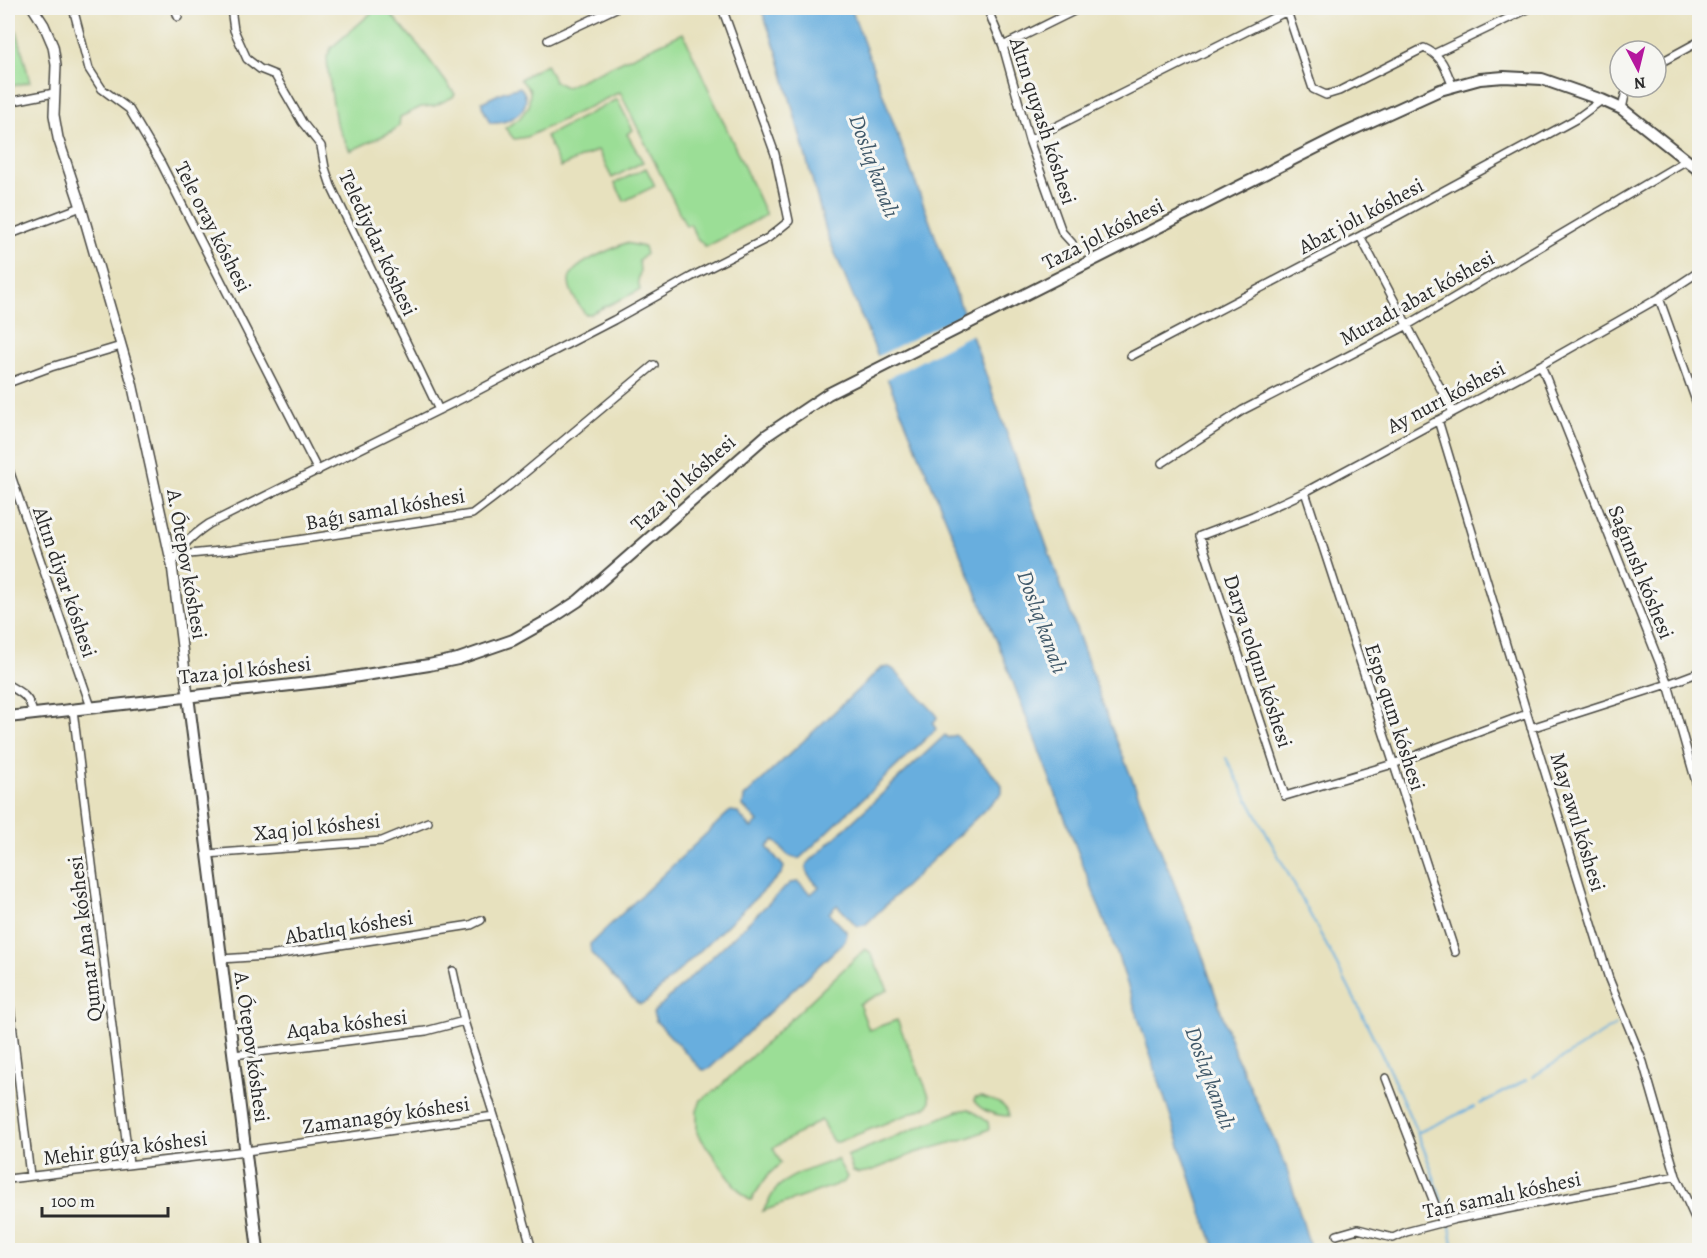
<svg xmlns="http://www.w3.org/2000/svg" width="1707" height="1258" font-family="Alegreya,serif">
	<rect width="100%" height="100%" fill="#f6f6f2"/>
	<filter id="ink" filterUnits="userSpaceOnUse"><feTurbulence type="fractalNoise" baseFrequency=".0167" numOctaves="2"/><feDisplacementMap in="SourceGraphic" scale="12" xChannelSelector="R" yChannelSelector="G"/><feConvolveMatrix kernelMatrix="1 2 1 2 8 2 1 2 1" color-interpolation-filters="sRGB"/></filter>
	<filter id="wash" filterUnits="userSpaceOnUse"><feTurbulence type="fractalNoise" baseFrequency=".008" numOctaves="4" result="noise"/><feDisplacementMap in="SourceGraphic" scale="24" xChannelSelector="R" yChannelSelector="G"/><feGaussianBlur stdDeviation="1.35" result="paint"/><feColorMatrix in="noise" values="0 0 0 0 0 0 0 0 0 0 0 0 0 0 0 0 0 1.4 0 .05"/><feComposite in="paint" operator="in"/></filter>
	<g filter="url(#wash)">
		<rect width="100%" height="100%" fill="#e7e1be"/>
		<path fill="#9bde96" stroke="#638460" stroke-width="1.5" d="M 382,8 L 387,10 L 419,46 L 455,94 L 453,97 L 434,106 L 421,107 L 400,117 L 399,126 L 391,132 L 350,151 L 336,123 L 328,71 L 327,57 L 331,48 L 376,9 Z
			M 17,31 L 30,82 L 8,87 L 8,33 Z
			M 683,33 L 766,215 L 706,247 L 697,238 L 690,224 L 686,226 L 620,92 L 527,137 L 514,139 L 505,128 L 519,119 L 529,106 L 530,90 L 520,79 L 546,64 L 554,81 L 566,87 Z
			M 617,99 L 633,130 L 627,134 L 643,162 L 612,178 L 598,150 L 560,167 L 546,136 Z
			M 646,168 L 655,186 L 624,201 L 615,183 Z
			M 626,243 L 644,247 L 646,254 L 639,260 L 640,272 L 638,281 L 640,290 L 590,314 L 585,314 C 579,305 569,292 569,281 C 569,264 613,249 626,243 Z
			M 865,949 L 870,952 L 888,990 L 859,1004 L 869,1030 L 897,1020 L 928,1093 L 930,1102 L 927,1107 L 838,1142 L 834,1142 L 832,1140 L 821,1120 L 773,1148 L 781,1163 L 768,1175 L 751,1200 L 748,1199 L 735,1186 L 697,1133 L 697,1111 L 701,1100 L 716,1090 Z
			M 981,1097 C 993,1101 1006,1102 1009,1116 C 996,1116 981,1111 974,1101 L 975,1098 Z
			M 969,1109 L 988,1122 L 989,1129 L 971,1137 L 915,1153 L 871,1171 L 859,1173 L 853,1171 L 847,1156 L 958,1111 Z
			M 837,1159 L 847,1177 L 844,1182 L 763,1211 C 768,1203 772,1193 779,1186 C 793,1173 820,1166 837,1159 Z"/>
		<path fill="#67aede" stroke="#496c84" stroke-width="1.5" d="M 761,8 L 851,8 L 979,355 L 1110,724 L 1200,948 L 1236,1056 L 1286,1166 L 1311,1250 L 1216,1250 L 1201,1210 L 1119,959 L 1001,651 L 827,234 L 778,55 Z
			M 520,87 C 538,106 509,126 490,123 L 482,106 L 482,102 L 503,92 Z
			M 889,667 L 893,669 L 936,714 L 937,718 L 933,723 L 936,729 L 800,858 C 788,861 782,847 774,840 L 767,847 L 784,867 L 782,873 L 646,1002 L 640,1004 L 636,1002 L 591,953 L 590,944 L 728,813 L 731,811 L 737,812 L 751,828 L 758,822 L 743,806 L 744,797 L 881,668 Z
			M 945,735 L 948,738 L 955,735 L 958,737 L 1000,782 L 1002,786 L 1002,793 L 865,925 L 859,926 L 856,925 L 837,905 L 829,913 L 846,931 L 847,934 L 845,941 L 709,1069 L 703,1070 L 700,1068 L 656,1021 L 653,1013 L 656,1010 L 790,883 L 798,882 L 811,894 L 819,887 L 808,875 L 806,867 L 807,864 Z"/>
		<path fill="#e7e1be" d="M 966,312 L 974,333 L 885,380 L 876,357 Z"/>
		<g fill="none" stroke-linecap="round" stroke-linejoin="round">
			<path stroke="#67aede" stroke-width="2" d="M 1226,758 C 1292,884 1365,1007 1420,1140 C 1431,1165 1438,1191 1447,1217
				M 1532,1077 L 1616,1025
				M 1480,1104 L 1526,1080
				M 1417,1133 L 1474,1107
				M 1450,1226 L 1454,1250"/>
		</g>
	</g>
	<g filter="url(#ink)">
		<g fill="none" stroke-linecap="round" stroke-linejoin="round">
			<defs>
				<path id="minor" d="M 73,8 L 89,69 L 102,89 L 129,109 L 161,163 L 318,471
					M 175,8 L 178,17
					M 231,8 L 234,30 L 247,59 L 260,69 L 275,75 L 302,122 L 321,146 L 325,168 L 331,186 L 439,410
					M 987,8 L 1003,46 L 1029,140 L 1062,232 L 1072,243
					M 1286,8 L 1313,89 L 1326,95 L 1339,91 L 1424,48 C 1443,56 1445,68 1453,87
					M 548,40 L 616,8
					M 1003,46 L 1080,8
					M 1436,53 L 1530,8
					M 1656,65 L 1700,41
					M 8,102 L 54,93
					M 1622,109 L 1625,95 L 1630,87
					M 1029,140 L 1293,8
					M 8,235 L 81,207
					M 1360,236 L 1453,412
					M 1659,298 L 1700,412
					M 1131,356 L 1360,236 L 1576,119 L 1602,100
					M 1541,365 L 1668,684 L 1700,796
					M 8,383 L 51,367 L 121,346
					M 1438,420 L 1527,714 L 1609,979 L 1643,1062 L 1676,1176 L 1700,1229
					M 1162,463 L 1243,410 L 1406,326 L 1687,160
					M 8,467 L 91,707
					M 1305,492 L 1455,952
					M 179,553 L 189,554 L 231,550 L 472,514 L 509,486 L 654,365
					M 172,565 C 183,544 190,537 209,524 L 475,392 L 614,320 L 691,277 L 768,238 L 789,221 L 775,154 L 722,8
					M 8,685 C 22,693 30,697 33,714
					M 73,710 L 129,1164
					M 1527,714 L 1393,764 L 1285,796 L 1200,536 L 1253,516 L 1305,492 L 1541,365 L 1659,298 L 1700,271
					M 1531,728 L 1668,684 L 1700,672
					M 207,854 L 382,841 L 428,822
					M 221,959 L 268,956 L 471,925 L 481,920
					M 453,971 L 464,1021 L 502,1141 L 532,1250
					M 8,989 L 30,1176
					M 234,1055 L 426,1031 L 464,1021
					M 1386,1078 L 1442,1223
					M 8,1179 L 246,1151 L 494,1116
					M 1337,1235 L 1358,1229 L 1393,1238 L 1406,1232 L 1456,1219 L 1676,1176"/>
				<path id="tertiary" d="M 33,8 L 44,25 L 53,46 L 56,65 L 54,115 L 58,138 L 81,207 L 132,383 L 172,565 L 188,696"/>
				<path id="secondary" d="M 188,696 L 258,1250
					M 8,717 L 327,681 L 429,665 L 458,659 L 513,640 L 552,618 L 578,601 L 767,435 L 828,394 L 1343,134 L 1440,90 L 1480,79 L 1504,77 L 1542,79 L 1602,100 L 1622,109 L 1700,171"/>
			</defs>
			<use href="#minor" stroke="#474641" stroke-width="10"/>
			<use href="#tertiary" stroke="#474641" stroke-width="12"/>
			<use href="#secondary" stroke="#474641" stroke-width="14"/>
			<use href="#minor" stroke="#fff" stroke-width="7"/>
			<use href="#tertiary" stroke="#fff" stroke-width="9"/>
			<use href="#secondary" stroke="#fff" stroke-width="10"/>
		</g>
	</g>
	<g text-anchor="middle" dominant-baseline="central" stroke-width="6" stroke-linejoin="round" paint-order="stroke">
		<g font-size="21" fill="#2b2b2b" stroke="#f6f6f2">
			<text transform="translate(1043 121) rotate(72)">Altın quyash kóshesi</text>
			<text transform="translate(1361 216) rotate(-28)">Abat jolı kóshesi</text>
			<text transform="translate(213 227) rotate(63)">Tele oray kóshesi</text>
			<text transform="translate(1103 234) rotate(-27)">Taza jol kóshesi</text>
			<text transform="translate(378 243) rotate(65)">Telediydar kóshesi</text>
			<text transform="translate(1417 298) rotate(-29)">Muradı abat kóshesi</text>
			<text transform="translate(1446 397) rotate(-28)">Ay nurı kóshesi</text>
			<text transform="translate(683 483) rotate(-42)">Taza jol kóshesi</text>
			<text transform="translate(385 509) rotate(-10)">Baǵı samal kóshesi</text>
			<text transform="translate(187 564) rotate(80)">A. Ótepov kóshesi</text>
			<text transform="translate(1641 572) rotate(68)">Saǵınısh kóshesi</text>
			<text transform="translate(65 582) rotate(71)">Altın diyar kóshesi</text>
			<text transform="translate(1258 661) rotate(72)">Darya tolqını kóshesi</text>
			<text transform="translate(245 670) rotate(-6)">Taza jol kóshesi</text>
			<text transform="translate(1395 717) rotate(72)">Espe qum kóshesi</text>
			<text transform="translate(1578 822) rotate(73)">May awıl kóshesi</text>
			<text transform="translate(317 827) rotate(-6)">Xaq jol kóshesi</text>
			<text transform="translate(349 927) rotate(-9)">Abatlıq kóshesi</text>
			<text transform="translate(85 939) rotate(-97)">Qumar Ana kóshesi</text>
			<text transform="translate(347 1024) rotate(-7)">Aqaba kóshesi</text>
			<text transform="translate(252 1047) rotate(82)">A. Ótepov kóshesi</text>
			<text transform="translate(386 1115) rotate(-8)">Zamanagóy kóshesi</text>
			<text transform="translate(125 1148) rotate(-7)">Mehir gúyа kóshesi</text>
			<text transform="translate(1502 1195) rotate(-12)">Tań samalı kóshesi</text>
		</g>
		<g font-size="22" font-style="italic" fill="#40596a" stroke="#f6f6f2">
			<text transform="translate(874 166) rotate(70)">Doslıq kanalı</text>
			<text transform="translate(1042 622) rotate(70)">Doslıq kanalı</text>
			<text transform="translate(1210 1078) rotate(70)">Doslıq kanalı</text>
		</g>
	</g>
	<rect width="1707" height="1258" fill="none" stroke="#f6f6f2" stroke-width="30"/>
	<g transform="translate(1638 69) rotate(173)"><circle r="28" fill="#f6f6f2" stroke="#a5a5a2" stroke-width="1.5"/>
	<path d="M0-4.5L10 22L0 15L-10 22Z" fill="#b5179e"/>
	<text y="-9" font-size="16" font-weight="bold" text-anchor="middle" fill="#2b2b2b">N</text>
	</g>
	<path d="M42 1207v9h126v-9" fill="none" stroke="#2b2b2b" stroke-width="3"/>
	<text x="51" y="1207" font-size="18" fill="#2b2b2b" stroke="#f6f6f2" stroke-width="4.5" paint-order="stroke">100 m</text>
</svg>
